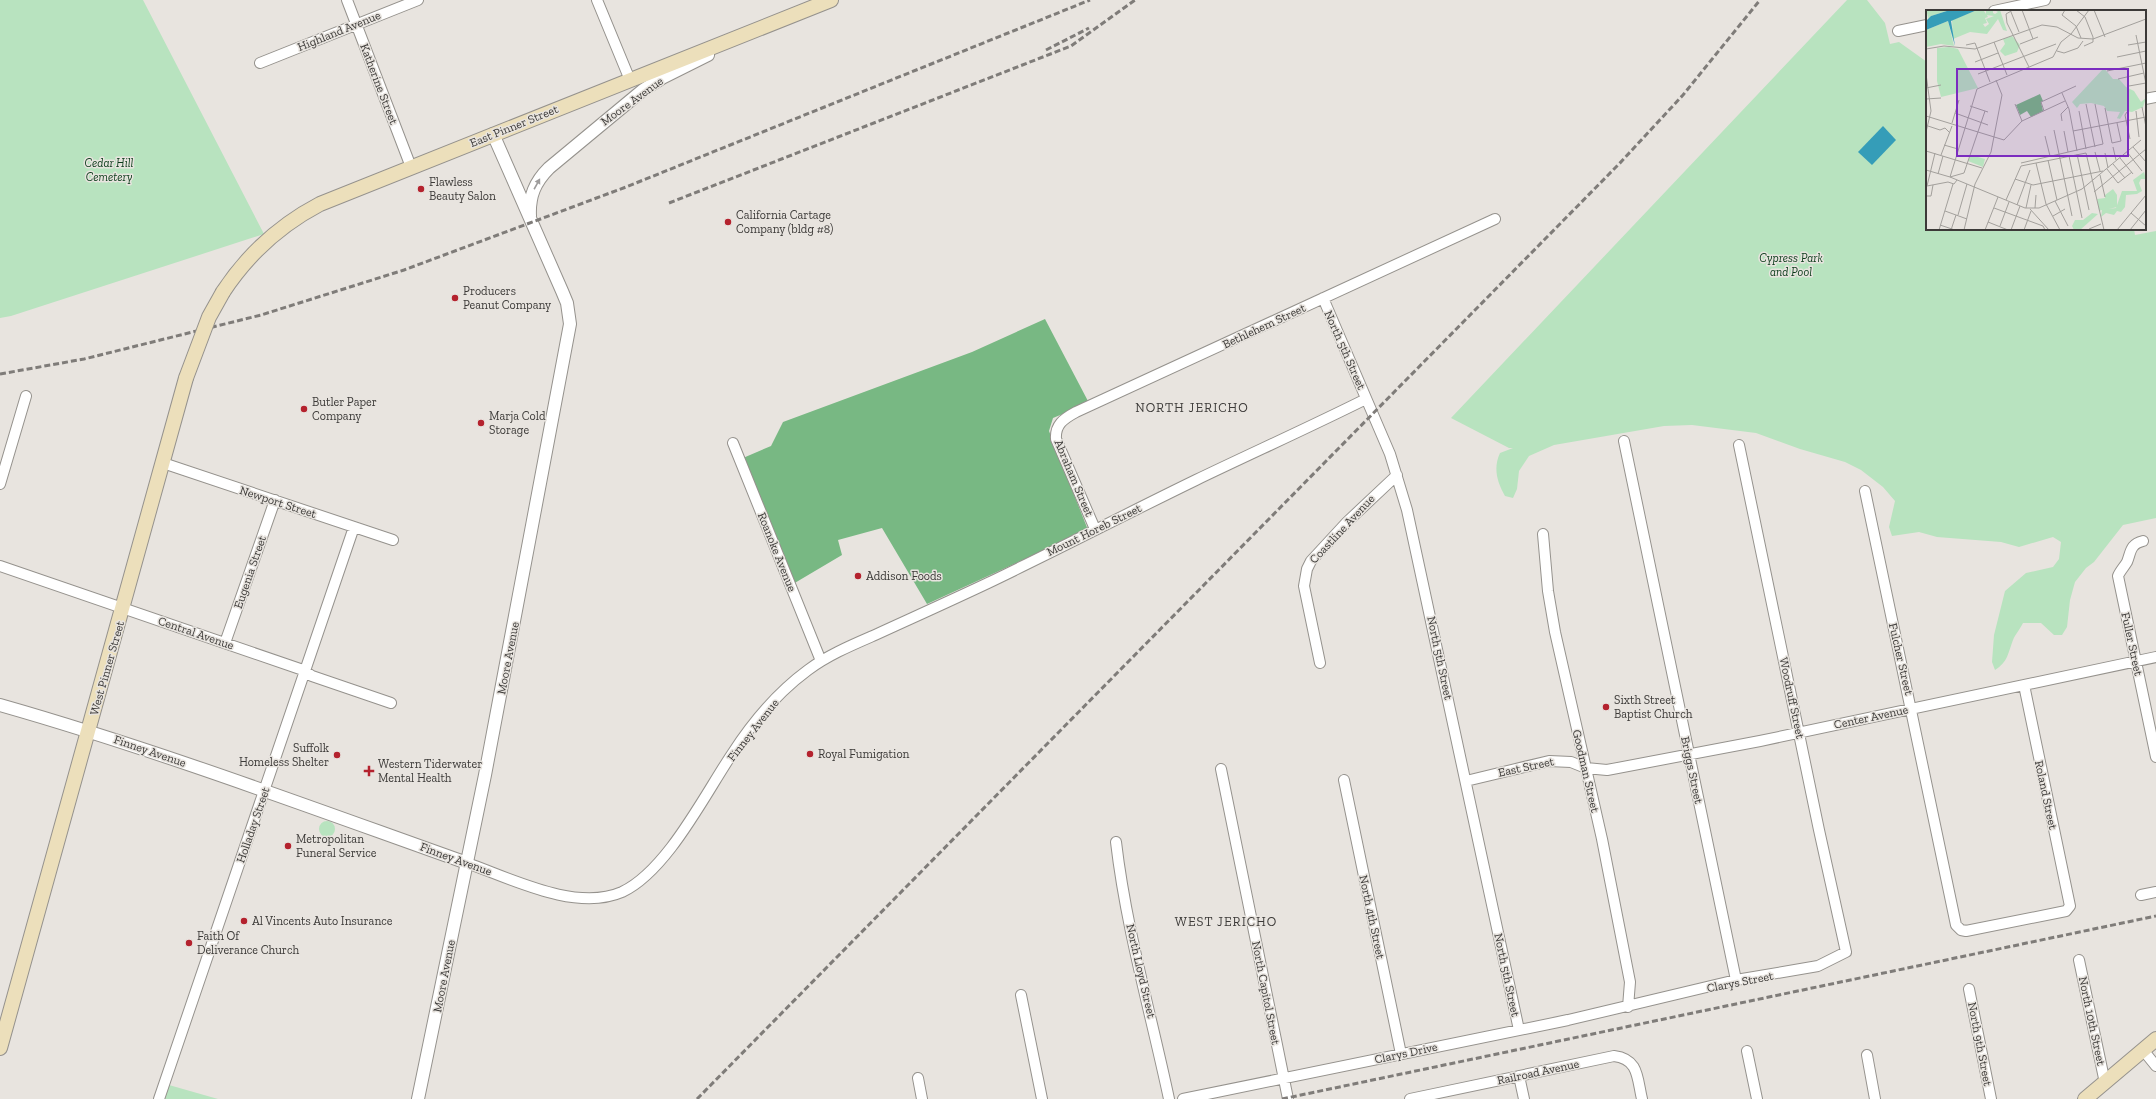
<svg xmlns="http://www.w3.org/2000/svg" width="2156" height="1099" font-family="'Zilla Slab',serif">
	<rect width="100%" height="100%" fill="#e8e4df"/>
	<path fill="#b8e3bf" d="M 0,0 L 143,0 L 264,234 L 11,316 L 0,318 Z
		M 1847,0 L 1867,0 L 1885,23 L 1890,44 L 1899,42 L 1927,62 L 1927,229 L 2134,229 L 2135,235 L 2156,231 L 2156,518 L 2123,525 L 2094,562 L 2086,568 L 2075,582 L 2070,600 L 2067,627 L 2062,635 L 2054,635 L 2041,623 L 2023,623 C 2020,629 2015,635 2013,640 C 2008,653 2008,662 1995,670 L 1992,662 L 1994,635 L 2005,591 L 2026,573 L 2053,567 L 2059,559 L 2061,542 L 2053,537 L 2019,547 L 2001,542 L 1937,537 L 1919,532 L 1892,536 L 1889,527 L 1895,501 L 1883,487 L 1861,470 L 1845,462 L 1800,449 L 1756,433 L 1692,425 L 1664,426 L 1554,445 L 1529,456 L 1519,471 L 1517,489 L 1513,498 L 1505,496 C 1497,482 1493,468 1500,453 L 1513,448 L 1509,448 L 1451,418 Z
		M319 829a8 8 0 1 1 16 0a8 8 0 1 1-16 0Z
		M 169,1085 L 218,1099 L 164,1099 Z"/>
	<path fill="#78b883" d="M 1045,319 L 1089,403 L 1053,418 L 1049,431 L 1088,530 L 927,604 L 882,528 L 838,540 L 842,555 L 793,584 L 743,458 L 771,446 L 783,422 L 972,352 Z"/>
	<path fill="#359db8" d="M 1883,126 L 1896,140 L 1872,165 L 1858,152 Z"/>
	<g fill="none" stroke-linecap="round" stroke-linejoin="round">
		<defs>
			<path id="minor" d="M 347,0 L 411,167
				M 597,0 L 630,80
				M 1994,11 L 2045,0
				M 1898,31 L 1927,25
				M 260,63 L 418,0
				M 2145,99 L 2156,97
				M 1323,298 L 1390,454 L 1407,510 L 1519,1030
				M 1624,441 L 1736,980
				M 733,443 L 821,661
				M 163,463 L 393,540
				M 0,484 L 26,396
				M 1865,491 L 1956,925 L 1961,930 L 1966,931 L 2066,911 L 2070,906 L 2024,685
				M 1095,529 L 1056,439 C 1055,425 1063,419 1076,412 L 1495,219
				M 1543,534 L 1548,591 L 1555,632 L 1602,839 L 1630,982 L 1628,1007
				M 2143,541 C 2130,544 2131,552 2127,562 C 2124,567 2120,571 2118,576 L 2156,757
				M 0,566 L 303,670 L 312,676 L 391,703
				M 225,643 L 275,500
				M 1320,663 L 1304,586 L 1307,569 L 1311,561 L 1347,522 L 1397,475
				M 1221,769 L 1288,1099
				M 1344,780 L 1401,1054
				M 1466,781 L 1549,761 L 1571,762 L 1586,768 L 1607,770 L 1760,741 L 2156,657
				M 1116,842 C 1126,928 1151,1014 1169,1099
				M 467,863 C 512,879 576,912 622,892 C 667,871 705,794 732,754 C 752,723 778,692 808,670 C 828,655 852,645 875,635 C 912,618 950,601 988,583 C 1057,550 1126,514 1196,480 C 1252,453 1310,427 1366,399
				M 2141,895 L 2156,892
				M 2079,960 L 2105,1083
				M 1969,989 L 1991,1099
				M 1021,995 L 1042,1099
				M 2143,1050 L 2156,1066
				M 1747,1051 L 1757,1099
				M 1867,1055 L 1875,1099
				M 1519,1076 L 1524,1099
				M 918,1078 L 922,1099
				M 159,1099 L 354,527
				M 1183,1099 L 1568,1020 L 1736,980 L 1818,966 L 1846,952 L 1819,830 L 1739,445
				M 1410,1099 L 1614,1056 C 1639,1059 1637,1078 1642,1099"/>
			<path id="tertiary" d="M 530,216 C 529,196 535,182 549,168 L 643,90 L 662,78 L 708,55
				M 0,705 C 158,750 312,808 467,863
				M 418,1099 L 485,775 L 570,324 L 567,303 L 562,291 L 493,134"/>
			<path id="secondary" d="M 223,292 C 248,254 280,225 320,204 L 831,0
				M 0,1048 L 186,378
				M 2085,1099 L 2156,1039"/>
		</defs>
		<use href="#minor" stroke="#95928d" stroke-width="12"/>
		<use href="#tertiary" stroke="#95928d" stroke-width="14"/>
		<use href="#secondary" stroke="#95928d" stroke-width="16"/>
		<use href="#minor" stroke="#fff" stroke-width="10"/>
		<use href="#tertiary" stroke="#fff" stroke-width="12"/>
		<use href="#secondary" stroke="#ecdfbb" stroke-width="14"/>
		<path stroke="#7f7c79" stroke-width="3" stroke-dasharray="6 3" stroke-linecap="butt" d="M 1046,50 L 1089,28
			M 669,203 L 1071,46 L 1135,0
			M 0,374 L 84,359 L 261,315 L 404,270 L 626,187 L 1090,0
			M 697,1099 L 1619,164 L 1683,95 L 1760,0
			M 1282,1099 L 2156,916"/>
		<defs>
			<path id="secondary-bridge" d="M 186,378 L 209,317 L 223,292"/>
		</defs>
		<use href="#secondary-bridge" stroke="#95928d" stroke-width="16" stroke-linecap="butt"/>
		<use href="#secondary-bridge" stroke="#ecdfbb" stroke-width="14"/>
	</g>
	<defs><path id="oneway-solid" d="M-6-.8H1V-3.2L6.5 0L1 3.2V.8H-6Z"/></defs>
	<use fill="#9e9c9c" href="#oneway-solid" transform="translate(537 184) rotate(-61)"/>
	<g fill="#b4222e" stroke="#e8e4df" stroke-width="1.5">
		<circle cx="421" cy="189" r="4"/>
		<circle cx="728" cy="222" r="4"/>
		<circle cx="455" cy="298" r="4"/>
		<circle cx="304" cy="409" r="4"/>
		<circle cx="481" cy="423" r="4"/>
		<circle cx="858" cy="576" r="4"/>
		<circle cx="1606" cy="707" r="4"/>
		<circle cx="810" cy="754" r="4"/>
		<circle cx="337" cy="755" r="4"/>
		<path d="M367 765h4v4h4v4h-4v4h-4v-4h-4v-4h4z"/>
		<circle cx="288" cy="846" r="4"/>
		<circle cx="244" cy="921" r="4"/>
		<circle cx="189" cy="943" r="4"/>
	</g>
	<g text-anchor="middle" dominant-baseline="central" stroke-width="3" stroke-linejoin="round" paint-order="stroke">
		<g font-size="12" fill="#3c3a38" stroke="#e8e4df">
			<text transform="translate(339 31) rotate(-22)">Highland Avenue</text>
			<text transform="translate(379 84) rotate(69)">Katherine Street</text>
			<text transform="translate(632 101) rotate(-36)">Moore Avenue</text>
			<text transform="translate(514 126) rotate(-22)">East Pinner Street</text>
			<text transform="translate(1264 326) rotate(-25)">Bethlehem Street</text>
			<text transform="translate(1345 350) rotate(66)">North 5th Street</text>
			<text transform="translate(1074 478) rotate(67)">Abraham Street</text>
			<text transform="translate(278 502) rotate(18)">Newport Street</text>
			<text transform="translate(1342 529) rotate(-47)">Coastline Avenue</text>
			<text transform="translate(1094 530) rotate(-26)">Mount Horeb Street</text>
			<text transform="translate(777 552) rotate(68)">Roanoke Avenue</text>
			<text transform="translate(250 572) rotate(-71)">Eugenia Street</text>
			<text transform="translate(196 633) rotate(19)">Central Avenue</text>
			<text transform="translate(2132 644) rotate(78)">Fuller Street</text>
			<text transform="translate(508 658) rotate(-79)">Moore Avenue</text>
			<text transform="translate(1440 658) rotate(78)">North 5th Street</text>
			<text transform="translate(1901 659) rotate(77)">Fulcher Street</text>
			<text transform="translate(107 668) rotate(-74)">West Pinner Street</text>
			<text transform="translate(1792 698) rotate(78)">Woodruff Street</text>
			<text transform="translate(1871 717) rotate(-12)">Center Avenue</text>
			<text transform="translate(753 730) rotate(-52)">Finney Avenue</text>
			<text transform="translate(150 751) rotate(19)">Finney Avenue</text>
			<text transform="translate(1526 767) rotate(-12)">East Street</text>
			<text transform="translate(1692 770) rotate(78)">Briggs Street</text>
			<text transform="translate(1586 771) rotate(77)">Goodman Street</text>
			<text transform="translate(2046 795) rotate(78)">Roland Street</text>
			<text transform="translate(253 825) rotate(-71)">Holladay Street</text>
			<text transform="translate(456 859) rotate(20)">Finney Avenue</text>
			<text transform="translate(1372 917) rotate(78)">North 4th Street</text>
			<text transform="translate(1141 971) rotate(77)">North Lloyd Street</text>
			<text transform="translate(1507 975) rotate(78)">North 5th Street</text>
			<text transform="translate(444 976) rotate(-79)">Moore Avenue</text>
			<text transform="translate(1740 982) rotate(-11)">Clarys Street</text>
			<text transform="translate(1266 993) rotate(79)">North Capitol Street</text>
			<text transform="translate(2092 1021) rotate(78)">North 10th Street</text>
			<text transform="translate(1980 1044) rotate(79)">North 9th Street</text>
			<text transform="translate(1406 1053) rotate(-12)">Clarys Drive</text>
			<text transform="translate(1538 1072) rotate(-12)">Railroad Avenue</text>
		</g>
		<g font-size="12" font-style="italic" fill="#0a3b19" stroke="#e8e4df">
			<text x="109" y="163">Cedar Hill<tspan x="109" dy="14">Cemetery</tspan></text>
			<text x="1791" y="258">Cypress Park<tspan x="1791" dy="14">and Pool</tspan></text>
		</g>
		<g font-size="12" fill="#3c3a38" stroke="#e8e4df" text-anchor="start">
			<text x="429" y="182">Flawless<tspan x="429" dy="14">Beauty Salon</tspan></text>
			<text x="736" y="215">California Cartage<tspan x="736" dy="14">Company (bldg #8)</tspan></text>
			<text x="463" y="291">Producers<tspan x="463" dy="14">Peanut Company</tspan></text>
			<text x="312" y="402">Butler Paper<tspan x="312" dy="14">Company</tspan></text>
			<text x="489" y="416">Marja Cold<tspan x="489" dy="14">Storage</tspan></text>
			<text x="866" y="576">Addison Foods</text>
			<text x="1614" y="700">Sixth Street<tspan x="1614" dy="14">Baptist Church</tspan></text>
			<text x="329" y="748" text-anchor="end">Suffolk<tspan x="329" dy="14">Homeless Shelter</tspan></text>
			<text x="818" y="754">Royal Fumigation</text>
			<text x="378" y="764">Western Tiderwater<tspan x="378" dy="14">Mental Health</tspan></text>
			<text x="296" y="839">Metropolitan<tspan x="296" dy="14">Funeral Service</tspan></text>
			<text x="252" y="921">Al Vincents Auto Insurance</text>
			<text x="197" y="936">Faith Of<tspan x="197" dy="14">Deliverance Church</tspan></text>
		</g>
		<g font-size="13" letter-spacing="1" fill="#3c3a38" stroke="#e8e4df">
			<text x="1192" y="407">NORTH JERICHO</text>
			<text x="1226" y="921">WEST JERICHO</text>
		</g>
	</g>
	<g transform="translate(1926 10)">
		<rect width="220" height="220" fill="#e8e4df"/>
		<path d="M 0,0 L 24,0 L 5,6 L 3,10 ZM 51,0 L 58,1 L 62,7 L 59,8 L 61,13 L 57,14 L 59,17 L 63,14 L 60,9 L 68,6 L 60,5 L 60,0 L 67,0 L 67,3 L 69,4 L 72,2 L 68,0 L 74,0 L 81,21 L 77,20 L 72,9 L 61,24 L 44,22 L 27,29 L 26,10 ZM 22,11 L 28,36 L 15,34 L 0,37 L 0,20 ZM 86,26 L 94,35 L 91,42 L 79,46 L 74,41 L 79,34 L 77,29 ZM 23,37 L 32,39 L 52,78 L 15,87 L 11,71 L 11,38 ZM 178,58 L 187,69 L 193,69 L 200,77 L 208,81 L 215,92 L 220,88 L 217,97 L 206,102 L 199,101 L 194,109 L 191,108 L 189,112 L 194,102 L 181,101 L 178,96 L 165,93 L 154,94 L 151,98 L 146,92 ZM 45,145 L 59,149 L 57,157 L 42,151 ZM 218,162 L 220,169 L 215,169 L 213,173 L 216,181 L 211,184 L 200,185 L 199,197 L 195,202 L 191,201 L 188,205 L 180,203 L 175,207 L 176,200 L 173,201 L 171,189 L 179,188 L 179,185 L 187,179 L 191,185 L 191,197 L 183,199 L 190,198 L 196,181 L 211,181 L 207,170 ZM 166,203 L 172,204 L 154,220 L 148,220 L 146,216 L 149,210 L 157,210 Z" fill="#b8e3bf"/>
		<path d="M 114,84 L 117,91 L 115,92 L 117,101 L 105,107 L 101,101 L 94,105 L 90,95 Z" fill="#78b883"/>
		<path d="M 24,0 L 51,0 L 25,11 L 29,36 L 22,11 L 0,20 L 0,11 L 5,6 Z" fill="#359db8"/>
		<path fill="none" stroke="#a3a09c" stroke-width="1" d="M 87,0 L 80,4 L 81,13 L 103,57M 96,0 L 107,29M 139,0 L 136,5 L 150,16 L 155,28M 150,0 L 159,7 L 167,27 L 167,32 L 158,36M 168,0 L 179,27M 85,2 L 93,22M 210,25 L 220,74M 68,32 L 81,65M 94,34 L 112,27M 40,35 L 49,33 L 64,72M 202,35 L 220,32M 0,39 L 18,36 L 49,39 L 116,15 L 131,17 L 152,28 L 167,29 L 220,9M 131,41 L 138,43 L 152,38 L 157,31M 191,47 L 220,41M 49,52 L 72,43M 181,61 L 220,53M 0,64 L 5,101 L 0,122M 52,64 L 130,34M 192,69 L 218,63M 203,76 L 220,73M 0,78 L 15,75M 136,83 L 143,99 L 151,141M 0,89 L 15,88M 89,94 L 96,111M 160,94 L 169,137M 44,96 L 62,102M 216,97 L 220,117M 179,98 L 186,133 L 195,131 L 191,113M 118,101 L 115,92 L 150,76M 153,101 L 160,139M 210,101 L 213,127M 201,102 L 199,105 L 204,129M 29,103 L 62,115M 0,106 L 78,130 L 96,111 L 139,91M 136,111 L 135,104 L 142,97M 26,113 L 33,90M 2,116 L 14,120 L 19,118 L 24,123M 128,120 L 146,206M 138,121 L 142,142M 147,121 L 220,107M 119,126 L 124,146M 18,135 L 32,139M 187,137 L 190,150M 207,137 L 220,152M 0,141 L 56,158M 169,142 L 174,161M 201,142 L 216,161M 179,143 L 182,158M 151,144 L 163,200M 15,145 L 26,116M 143,146 L 156,208M 194,148 L 207,164M 122,150 L 131,190M 95,153 L 177,134 L 169,94M 110,153 L 120,194 L 134,220M 187,154 L 199,168M 181,159 L 192,173 L 206,162M 0,160 L 24,167 L 99,198 L 113,198 L 156,179 L 215,130M 12,164 L 17,146M 174,165 L 179,187M 24,167 L 38,163 L 59,101M 24,167 L 51,79 L 127,47 L 135,32 L 145,24 L 163,0M 89,169 L 107,175 L 177,161M 1,176 L 9,143M 1,176 L 22,172 L 28,174 L 31,170M 168,182 L 220,139M 0,186 L 5,186 L 7,175M 80,190 L 95,156 L 160,143 L 178,220M 129,191 L 142,216M 91,195 L 104,160M 68,198 L 117,216 L 119,220M 100,198 L 105,175M 109,198 L 110,185M 104,199 L 123,220M 19,201 L 41,209M 205,203 L 220,216M 32,205 L 41,174M 127,206 L 139,199M 62,212 L 82,220M 14,215 L 29,220M 74,216 L 83,192M 163,219 L 175,214M 13,220 L 27,174M 25,220 L 30,205M 38,220 L 49,174 L 65,142 L 76,85 L 70,70M 59,220 L 72,187M 85,220 L 94,196M 98,220 L 105,201M 191,220 L 220,185M 204,220 L 220,200"/>
		<path fill="#7b2cbf" fill-opacity="0.15" stroke="#7b2cbf" stroke-width="2" d="M 31,59 L 202,59 L 202,146 L 31,146 Z"/>
		<rect width="220" height="220" fill="none" stroke="#3c3a38" stroke-width="2"/>
	</g>
</svg>
